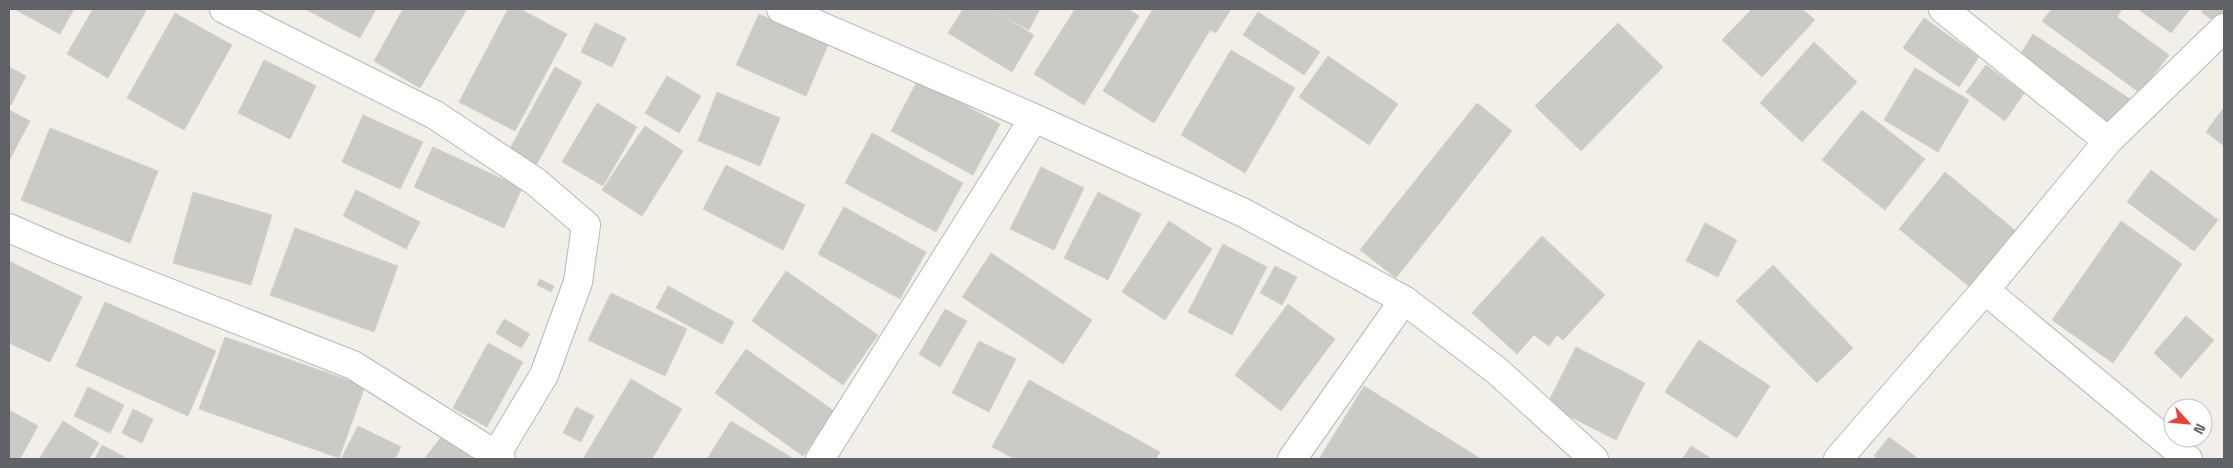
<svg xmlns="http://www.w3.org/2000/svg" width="2233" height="468" font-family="'Space Grotesk',sans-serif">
	<rect width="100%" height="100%" fill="#f1efe8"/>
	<path fill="#cccac5" stroke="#d6d1c6" d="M 17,9 L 74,9 L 60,34 L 16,10 Z
		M 93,9 L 147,9 L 108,78 L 67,54 Z
		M 305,9 L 376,9 L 360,38 Z
		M 403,9 L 467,9 L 420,88 L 374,61 Z
		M 508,9 L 520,9 L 567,34 L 515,131 L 459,102 Z
		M 963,9 L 991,9 L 1034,35 L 1012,72 L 948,33 Z
		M 990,9 L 1040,9 L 1029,30 Z
		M 1075,9 L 1128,9 L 1139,16 L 1084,105 L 1034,74 Z
		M 1153,9 L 1231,9 L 1216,33 L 1210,30 L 1154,123 L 1103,91 Z
		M 1752,9 L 1802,9 L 1815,20 L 1762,77 L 1722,40 Z
		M 2052,9 L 2122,9 L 2117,17 L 2169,55 L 2140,93 L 2042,21 Z
		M 2138,9 L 2190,9 L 2171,33 Z
		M 2204,9 L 2224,10 L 2224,18 L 2220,25 L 2201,12 Z
		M 1258,12 L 1320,52 L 1304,75 L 1243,35 Z
		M 175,13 L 232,45 L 184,130 L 127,98 Z
		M 759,14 L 828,45 L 806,96 L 736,65 Z
		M 1924,18 L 1979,57 L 1959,87 L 1903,48 Z
		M 595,23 L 626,38 L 612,67 L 581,52 Z
		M 1618,23 L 1663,67 L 1581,151 L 1535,106 Z
		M 2033,34 L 2133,101 L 2114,129 L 2015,63 Z
		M 1814,42 L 1857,82 L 1802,142 L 1760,103 Z
		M 1231,50 L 1295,88 L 1245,173 L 1181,135 Z
		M 1328,56 L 1398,104 L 1369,145 L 1299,97 Z
		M 264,60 L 316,86 L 290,139 L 238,113 Z
		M 1986,65 L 2024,93 L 2005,121 L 1966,92 Z
		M 9,67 L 26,76 L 11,105 L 9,104 Z
		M 555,67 L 582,82 L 534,169 L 507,154 Z
		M 1915,68 L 1969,100 L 1938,152 L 1884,120 Z
		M 667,76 L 701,96 L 679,133 L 645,113 Z
		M 918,80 L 1000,124 L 973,175 L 891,131 Z
		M 717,92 L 780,118 L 760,166 L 698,141 Z
		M 597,103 L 637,127 L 603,186 L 562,162 Z
		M 1477,103 L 1512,131 L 1396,278 L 1360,250 Z
		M 2224,107 L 2224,146 L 2206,132 Z
		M 9,110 L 30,121 L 9,161 Z
		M 1862,110 L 1925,159 L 1885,210 L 1822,160 Z
		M 363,115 L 423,142 L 400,189 L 342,162 Z
		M 645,126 L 683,151 L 642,216 L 602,190 Z
		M 50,128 L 158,171 L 130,243 L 21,200 Z
		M 872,133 L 963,183 L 936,232 L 845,183 Z
		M 433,147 L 522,188 L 504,228 L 414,187 Z
		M 726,165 L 805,205 L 783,250 L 703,209 Z
		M 1041,167 L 1084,188 L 1054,250 L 1010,229 Z
		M 2151,170 L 2218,220 L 2194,251 L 2127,202 Z
		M 1945,172 L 2017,232 L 1971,288 L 1899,229 Z
		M 356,190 L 420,222 L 406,249 L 343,216 Z
		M 193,192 L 272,215 L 251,285 L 173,263 Z
		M 1098,192 L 1141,214 L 1108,280 L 1064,258 Z
		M 844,207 L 926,252 L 900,299 L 818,254 Z
		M 1169,221 L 1212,249 L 1165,320 L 1122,292 Z
		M 2121,221 L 2182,264 L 2113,363 L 2052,320 Z
		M 1705,223 L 1737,240 L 1718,277 L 1686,261 Z
		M 295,228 L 398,266 L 374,332 L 270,295 Z
		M 1542,236 L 1605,295 L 1563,340 L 1557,335 L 1549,346 L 1534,335 L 1517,354 L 1472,313 Z
		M 1223,244 L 1267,267 L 1232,335 L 1188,312 Z
		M 991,253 L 1092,320 L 1063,364 L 962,297 Z
		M 9,261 L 82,297 L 50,362 L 9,343 Z
		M 1773,265 L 1853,348 L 1817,383 L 1736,301 Z
		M 1275,266 L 1297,277 L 1282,305 L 1260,293 Z
		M 786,271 L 878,335 L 843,385 L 752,321 Z
		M 540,279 L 554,286 L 551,292 L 537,285 Z
		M 668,286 L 734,322 L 722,344 L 656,308 Z
		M 611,293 L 687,329 L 665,376 L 588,340 Z
		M 105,302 L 216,351 L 188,416 L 76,366 Z
		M 1288,304 L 1335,339 L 1281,411 L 1235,375 Z
		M 945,309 L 967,321 L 940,367 L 919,354 Z
		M 2186,316 L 2214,340 L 2181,378 L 2154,353 Z
		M 504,319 L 530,334 L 521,348 L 496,333 Z
		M 225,337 L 365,386 L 339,458 L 199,409 Z
		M 1699,340 L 1770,386 L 1737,438 L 1665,392 Z
		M 979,341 L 1016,359 L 989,412 L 952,393 Z
		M 488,343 L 523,362 L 487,427 L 453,408 Z
		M 1576,347 L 1645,383 L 1616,440 L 1547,405 Z
		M 746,349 L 834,411 L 803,456 L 715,393 Z
		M 631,379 L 682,409 L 652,459 L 583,459 Z
		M 1029,380 L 1160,452 L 1156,459 L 1015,459 L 992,447 Z
		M 1364,386 L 1481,459 L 1319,459 Z
		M 88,387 L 124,405 L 110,433 L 74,416 Z
		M 576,407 L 594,416 L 581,442 L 563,433 Z
		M 133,409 L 153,419 L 142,443 L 122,433 Z
		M 9,410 L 38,426 L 20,459 L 9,459 Z
		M 63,421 L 99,443 L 89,459 L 39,459 Z
		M 731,421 L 794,459 L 707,459 Z
		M 358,426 L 401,447 L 395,459 L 341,459 Z
		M 442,436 L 472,459 L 424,459 Z
		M 1889,437 L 1916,457 L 1915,459 L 1879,459 L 1874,456 Z
		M 102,445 L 128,459 L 95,459 Z
		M 1691,446 L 1712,459 L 1682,459 Z"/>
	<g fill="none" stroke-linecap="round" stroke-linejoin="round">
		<defs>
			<path id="minor" d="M 224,9 L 435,115 L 536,182 L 586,225 L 578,282 L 544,375 L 496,455 L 501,459
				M 781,9 L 1034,118 L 1244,213 L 1404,300 L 1496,370 L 1594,459
				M 1943,9 L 2108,141
				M 9,228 L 57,249 L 353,365 L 496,455
				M 1985,290 L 2188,459
				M 820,459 L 1034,118
				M 1292,459 L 1404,300
				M 1838,459 L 1985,290 L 2108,141 L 2224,28"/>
		</defs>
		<use href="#minor" stroke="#b5b8bc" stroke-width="30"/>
		<use href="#minor" stroke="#fff" stroke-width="28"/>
	</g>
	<rect width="2233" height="468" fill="none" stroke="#5f6368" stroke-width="20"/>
	<g transform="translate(2188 423) rotate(117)"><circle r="24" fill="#ffffff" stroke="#bfc1c3"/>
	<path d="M0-4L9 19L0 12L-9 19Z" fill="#ea4335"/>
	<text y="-8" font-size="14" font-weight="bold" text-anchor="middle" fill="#5f6368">N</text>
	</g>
</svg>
